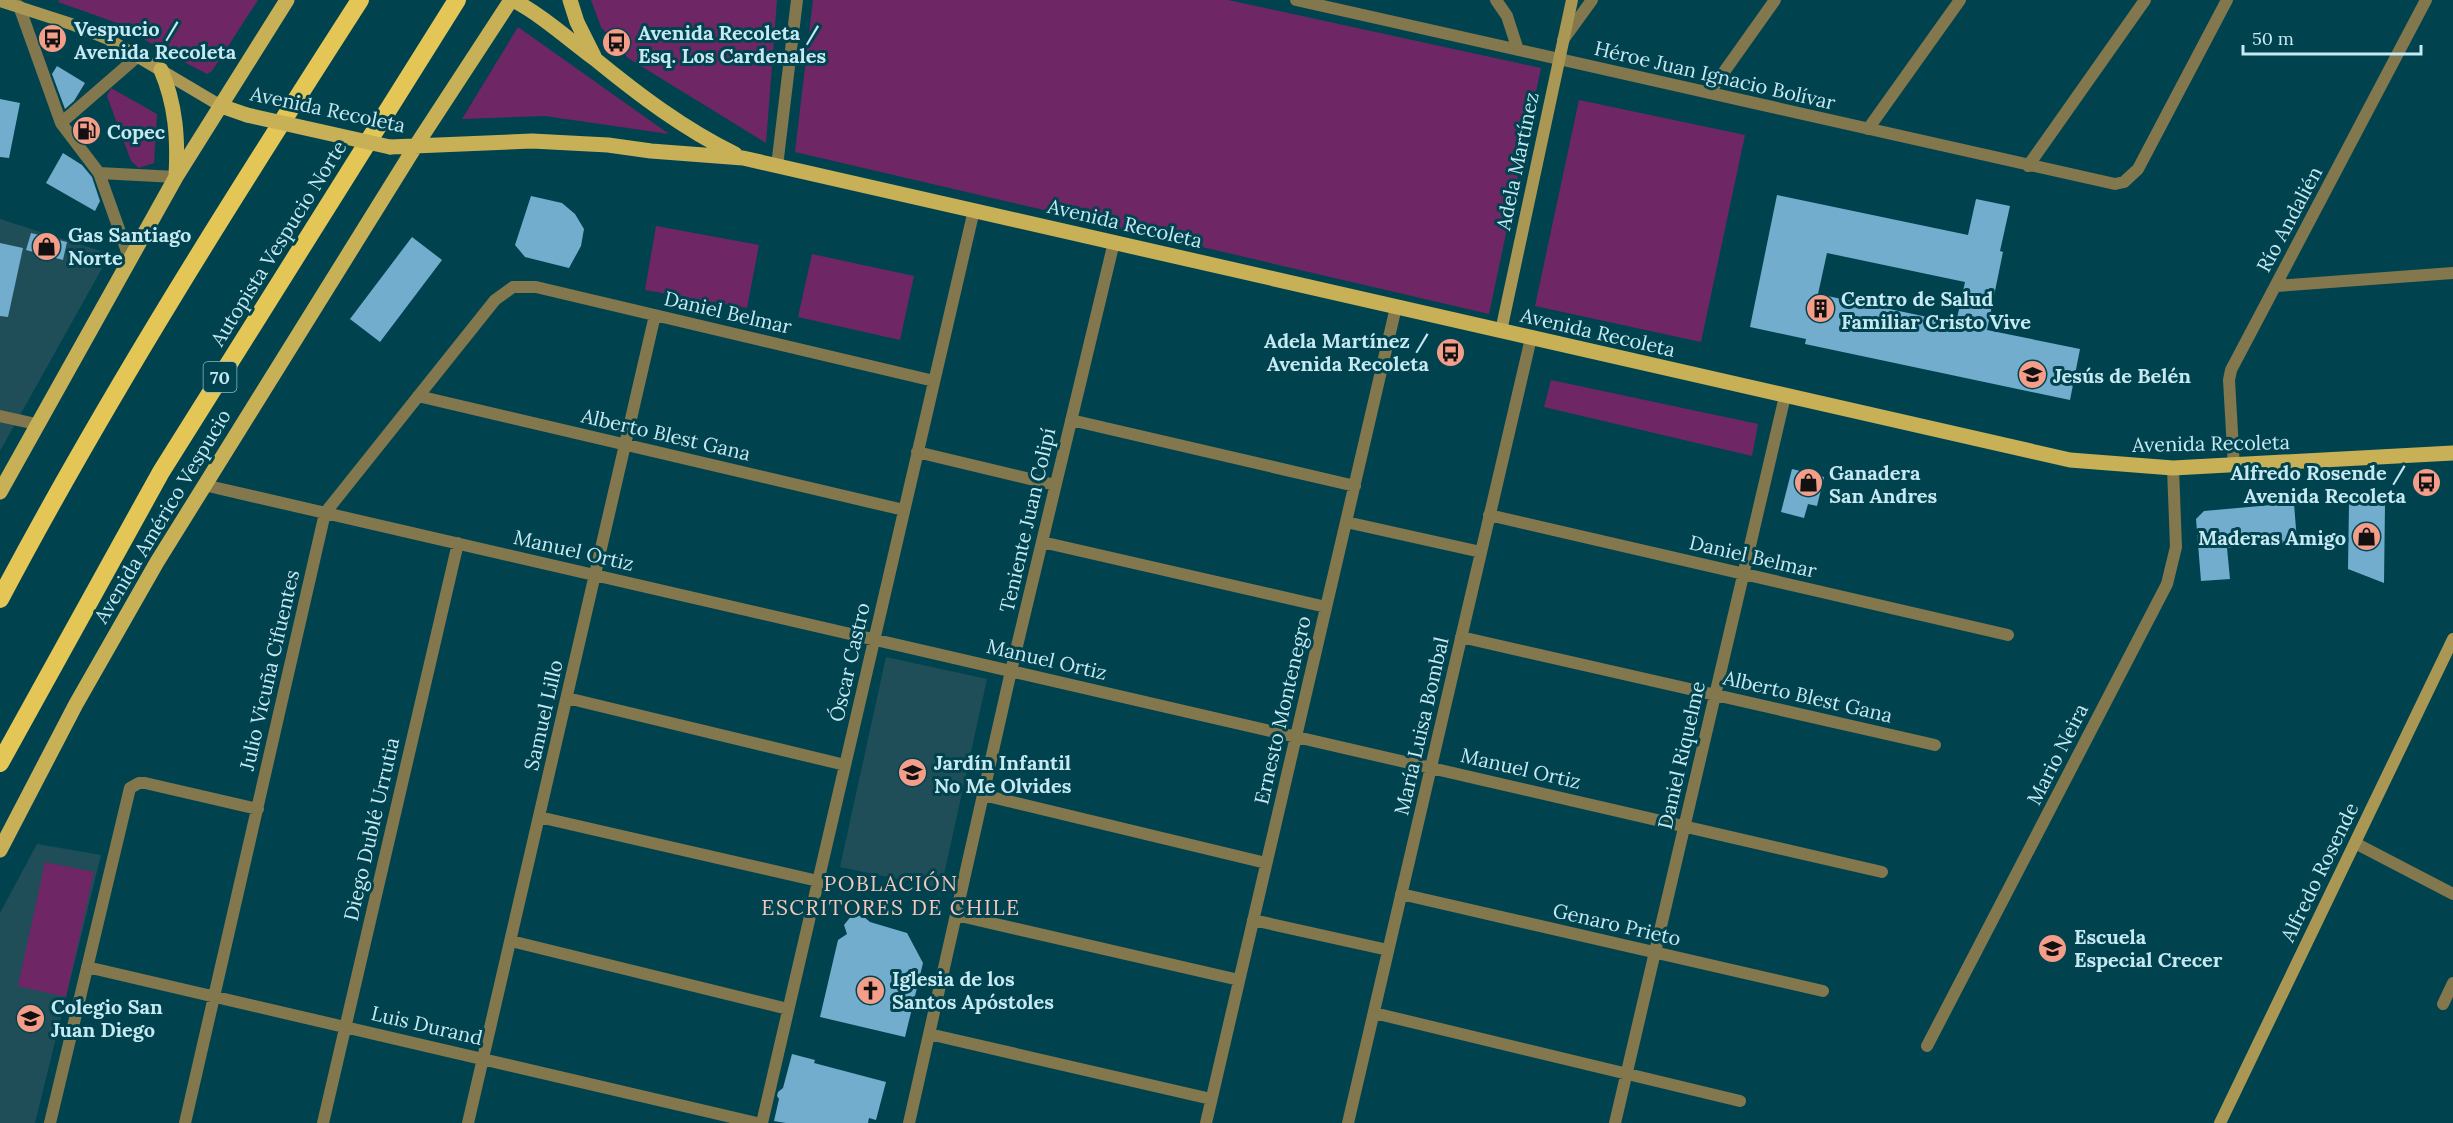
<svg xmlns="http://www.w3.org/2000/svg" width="2453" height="1123" font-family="Lora,serif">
	<rect width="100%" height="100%" fill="#00434f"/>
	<path fill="#1f4e58" d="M 0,219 L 110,254 L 0,451 Z
		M 886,657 L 987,679 L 941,888 L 840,867 Z
		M 37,844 L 101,855 L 35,1123 L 0,1123 L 0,913 Z"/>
	<path fill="#6f2664" d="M 59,0 L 258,0 L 212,71 L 207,74 L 163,51 L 120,24 L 58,2 Z
		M 591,0 L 777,0 L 766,143 L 628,58 L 601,27 Z
		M 813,0 L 1228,0 L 1541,68 L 1489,314 L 795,152 Z
		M 518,27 L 669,134 L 545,116 L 462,119 Z
		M 111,88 L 157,114 L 154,163 L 139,168 L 131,161 L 107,96 Z
		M 1579,100 L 1745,135 L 1701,342 L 1535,306 Z
		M 656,226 L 759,245 L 747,308 L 645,290 Z
		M 812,254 L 914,276 L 900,340 L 798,317 Z
		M 1551,380 L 1758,424 L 1752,456 L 1544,407 Z
		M 45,862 L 94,872 L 66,997 L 18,986 Z"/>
	<path fill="#72adce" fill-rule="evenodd" d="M 57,66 L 85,83 L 74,101 L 65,109 L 52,74 Z
		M 0,99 L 20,103 L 9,158 L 0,157 Z
		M 63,153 L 82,165 L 92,177 L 100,201 L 95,211 L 46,183 Z
		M 1777,195 L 1968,235 L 1976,199 L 2010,206 L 2000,251 L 2003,252 L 1987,330 L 2080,349 L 2070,400 L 1805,344 L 1806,339 L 1750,327 ZM 1827,253 L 1965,282 L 1956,323 L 1818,294 Z
		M 531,196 L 562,203 L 575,214 L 584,229 L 581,246 L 569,268 L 525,257 L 515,245 Z
		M 31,233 L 67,242 L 63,260 L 26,250 Z
		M 412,237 L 442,260 L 380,342 L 350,319 Z
		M 0,243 L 23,248 L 8,317 L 0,316 Z
		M 1792,469 L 1824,477 L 1817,506 L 1808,504 L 1804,518 L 1781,512 Z
		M 2294,503 L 2297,542 L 2227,548 L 2230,579 L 2201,581 L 2196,519 L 2204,511 Z
		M 2349,504 L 2385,505 L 2384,583 L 2348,569 Z
		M 852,915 L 863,916 L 870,922 L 907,933 L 923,963 L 905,1037 L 820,1017 L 838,940 L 847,934 L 844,925 Z
		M 792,1054 L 815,1060 L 814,1063 L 886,1082 L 876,1120 L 869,1118 L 868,1123 L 786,1123 L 774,1121 L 779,1099 L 777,1096 L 778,1092 L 783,1088 Z"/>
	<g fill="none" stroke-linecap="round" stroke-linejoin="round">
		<path stroke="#82774d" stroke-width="12" d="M 19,6 L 61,123 L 99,173 L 130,260
			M 61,123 L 137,57
			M 99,173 L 176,177"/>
		<path stroke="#82774d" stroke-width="12" d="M 1296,0 L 2115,184 L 2124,182 L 2138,169 L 2227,0
			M 1496,0 L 1507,16 L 1518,50
			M 1563,40 L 1592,0
			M 1709,93 L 1775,0
			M 1868,129 L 1960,0
			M 777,166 L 797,0
			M 2028,166 L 2145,0
			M 2276,286 L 2453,273
			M 418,396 L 904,510
			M 0,416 L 36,424
			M 1071,420 L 1355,486
			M 917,452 L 1055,485
			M 2234,467 L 2229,380 L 2231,370 L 2426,0
			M 204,485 L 1882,872
			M 1489,515 L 2008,635
			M 1346,522 L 1481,552
			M 1042,542 L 1326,607
			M 1461,637 L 1935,745
			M 567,698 L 845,765
			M 983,795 L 1266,863
			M 539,817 L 818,881
			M 2355,843 L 2453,894
			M 1401,894 L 1823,991
			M 956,915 L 1239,980
			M 1253,920 L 1388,950
			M 511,941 L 788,1009
			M 87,967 L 757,1123
			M 2443,1004 L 2453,983
			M 1374,1013 L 1740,1101
			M 929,1034 L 1211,1099
			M 1927,1046 L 2167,584 L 2176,547 L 2173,468
			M 50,1123 L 130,788 L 139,783 L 145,783 L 258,809
			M 185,1123 L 325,513 L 495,300 L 513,287 L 536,287 L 934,381
			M 323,1123 L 458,543
			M 468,1123 L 655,315
			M 762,1123 L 974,210
			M 909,1123 L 1011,671 L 1114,242
			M 1206,1123 L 1396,307
			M 1348,1123 L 1531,338
			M 1615,1123 L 1785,396"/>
		<path stroke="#aa9753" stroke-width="12" d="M 0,1 L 71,24 L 108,39 L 221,106
			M 1501,331 L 1572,0
			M 2220,1123 L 2453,639"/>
		<path stroke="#c8b056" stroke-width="15" d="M 513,0 C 543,16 568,39 595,59 C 639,95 684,129 735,154
			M 570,0 L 577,22 L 594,56
			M 161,70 C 176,105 178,139 176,176
			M 221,106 L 247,115
			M 390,147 L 532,141 L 608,145 L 651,151 L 743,158 L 2070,460 L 2173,468 L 2453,453
			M 0,492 L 176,177 L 287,0
			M 0,850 L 76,704 L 157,562 L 415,147 L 511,0"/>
		<path stroke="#e4c657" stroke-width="18" d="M 0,599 C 109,393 234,196 360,0
			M 0,763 L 161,472 L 457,0"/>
		<path stroke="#c8b056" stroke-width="15" d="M 247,115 L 390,147"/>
	</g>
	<defs>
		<symbol id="bus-disc" viewBox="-11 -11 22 22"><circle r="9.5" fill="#f49e89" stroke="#00434f"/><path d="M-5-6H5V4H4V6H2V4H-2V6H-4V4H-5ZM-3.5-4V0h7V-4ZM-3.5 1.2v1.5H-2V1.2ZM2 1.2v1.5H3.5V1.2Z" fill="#111"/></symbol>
		<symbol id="fuel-disc" viewBox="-11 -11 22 22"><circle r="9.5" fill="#f49e89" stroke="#00434f"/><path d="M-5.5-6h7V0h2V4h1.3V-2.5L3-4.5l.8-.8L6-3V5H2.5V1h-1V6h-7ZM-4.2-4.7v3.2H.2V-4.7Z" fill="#111"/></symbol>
		<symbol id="shop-disc" viewBox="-11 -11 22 22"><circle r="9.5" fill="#f49e89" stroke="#00434f"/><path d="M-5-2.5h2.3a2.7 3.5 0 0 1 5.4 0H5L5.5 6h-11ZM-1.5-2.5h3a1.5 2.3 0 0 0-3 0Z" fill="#111"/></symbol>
		<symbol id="building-disc" viewBox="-11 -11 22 22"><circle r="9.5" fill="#f49e89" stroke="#00434f"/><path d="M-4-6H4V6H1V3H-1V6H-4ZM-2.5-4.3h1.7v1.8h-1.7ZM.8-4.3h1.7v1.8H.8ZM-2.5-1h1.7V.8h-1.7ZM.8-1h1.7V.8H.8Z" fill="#111"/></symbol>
		<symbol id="school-disc" viewBox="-11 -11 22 22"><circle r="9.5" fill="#f49e89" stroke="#00434f"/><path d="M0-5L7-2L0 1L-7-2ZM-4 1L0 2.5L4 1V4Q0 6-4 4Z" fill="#111"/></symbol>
		<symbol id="church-disc" viewBox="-11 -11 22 22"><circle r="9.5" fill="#f49e89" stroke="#00434f"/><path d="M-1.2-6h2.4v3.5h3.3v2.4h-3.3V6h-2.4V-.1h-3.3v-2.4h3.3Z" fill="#111"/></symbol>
	</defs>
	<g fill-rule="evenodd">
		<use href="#bus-disc" x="36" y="22" width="33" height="33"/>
		<use href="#bus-disc" x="600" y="26" width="33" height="33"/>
		<use href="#fuel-disc" x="70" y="114" width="33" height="33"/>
		<use href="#shop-disc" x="30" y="230" width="33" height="33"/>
		<use href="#building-disc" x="1804" y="292" width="33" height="33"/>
		<use href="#bus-disc" x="1434" y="336" width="33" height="33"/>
		<use href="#school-disc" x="2016" y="358" width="33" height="33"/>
		<use href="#shop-disc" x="1792" y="466" width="33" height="33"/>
		<use href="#bus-disc" x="2410" y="466" width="33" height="33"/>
		<use href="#shop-disc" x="2350" y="520" width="33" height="33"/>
		<use href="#school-disc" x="896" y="756" width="33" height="33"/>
		<use href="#school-disc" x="2036" y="932" width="33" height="33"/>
		<use href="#church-disc" x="854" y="974" width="33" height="33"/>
		<use href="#school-disc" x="14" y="1002" width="33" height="33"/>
	</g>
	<g text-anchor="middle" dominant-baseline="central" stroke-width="6" stroke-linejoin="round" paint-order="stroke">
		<rect fill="#00434f" stroke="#8bb7c1" stroke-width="1.5" x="203.5" y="362" width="33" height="30" rx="4.5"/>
		<g font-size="18" font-weight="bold" fill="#c6e9f2">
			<text x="220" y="377">70</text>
		</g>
		<g font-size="20" font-weight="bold" fill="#c6e9f2" stroke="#00434f" text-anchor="start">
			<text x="74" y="28">Vespucio /<tspan x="74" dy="23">Avenida Recoleta</tspan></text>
			<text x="638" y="32">Avenida Recoleta /<tspan x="638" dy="23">Esq. Los Cardenales</tspan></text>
			<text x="107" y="131">Copec</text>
			<text x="68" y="234">Gas Santiago<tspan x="68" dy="23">Norte</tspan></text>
			<text x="1841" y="298">Centro de Salud<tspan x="1841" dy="23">Familiar Cristo Vive</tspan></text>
			<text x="1429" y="340" text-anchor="end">Adela Martínez /<tspan x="1429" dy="23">Avenida Recoleta</tspan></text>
			<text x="2053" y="375">Jesús de Belén</text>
			<text x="1829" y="472">Ganadera<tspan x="1829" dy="23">San Andres</tspan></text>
			<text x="2406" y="472" text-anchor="end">Alfredo Rosende /<tspan x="2406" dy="23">Avenida Recoleta</tspan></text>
			<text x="2346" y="537" text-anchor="end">Maderas Amigo</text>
			<text x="934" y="762">Jardín Infantil<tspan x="934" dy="23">No Me Olvides</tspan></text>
			<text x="2074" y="936">Escuela<tspan x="2074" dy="23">Especial Crecer</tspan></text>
			<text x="892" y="978">Iglesia de los<tspan x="892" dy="23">Santos Apóstoles</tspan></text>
			<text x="51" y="1006">Colegio San<tspan x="51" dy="23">Juan Diego</tspan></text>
		</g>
		<g font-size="20" fill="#c6e9f2" stroke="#00434f">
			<text transform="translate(1715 75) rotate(13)">Héroe Juan Ignacio Bolívar</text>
			<text transform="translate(328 109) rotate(12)">Avenida Recoleta</text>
			<text transform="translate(1517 161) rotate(-78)">Adela Martínez</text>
			<text transform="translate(2289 219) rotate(-62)">Río Andalién</text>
			<text transform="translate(1125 223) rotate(13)">Avenida Recoleta</text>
			<text transform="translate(278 243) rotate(-58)">Autopista Vespucio Norte</text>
			<text transform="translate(728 312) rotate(13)">Daniel Belmar</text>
			<text transform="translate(1598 332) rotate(13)">Avenida Recoleta</text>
			<text transform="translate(666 434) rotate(13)">Alberto Blest Gana</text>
			<text transform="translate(2211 443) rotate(-1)">Avenida Recoleta</text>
			<text transform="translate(162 516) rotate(-59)">Avenida Américo Vespucio</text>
			<text transform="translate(1027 520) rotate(-77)">Teniente Juan Colipí</text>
			<text transform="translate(574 550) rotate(13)">Manuel Ortiz</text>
			<text transform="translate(1753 556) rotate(13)">Daniel Belmar</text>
			<text transform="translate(1047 659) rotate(13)">Manuel Ortiz</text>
			<text transform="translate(849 662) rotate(-77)">Óscar Castro</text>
			<text transform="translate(269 670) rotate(-77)">Julio Vicuña Cifuentes</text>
			<text transform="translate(1808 696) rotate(13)">Alberto Blest Gana</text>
			<text transform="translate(1282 710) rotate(-77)">Ernesto Montenegro</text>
			<text transform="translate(543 715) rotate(-77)">Samuel Lillo</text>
			<text transform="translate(1421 726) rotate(-77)">María Luisa Bombal</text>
			<text transform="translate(2057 754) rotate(-63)">Mario Neira</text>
			<text transform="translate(1681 755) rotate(-77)">Daniel Riquelme</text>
			<text transform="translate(1521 768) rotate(13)">Manuel Ortiz</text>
			<text transform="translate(371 829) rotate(-77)">Diego Dublé Urrutia</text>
			<text transform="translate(2319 872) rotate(-64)">Alfredo Rosende</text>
			<text transform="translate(1617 924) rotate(13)">Genaro Prieto</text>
			<text transform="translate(427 1025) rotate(13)">Luis Durand</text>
		</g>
		<g font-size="21" letter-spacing="1.5" fill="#f7c5b9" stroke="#00434f">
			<text x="891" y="883">POBLACIÓN<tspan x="891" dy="24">ESCRITORES DE CHILE</tspan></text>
		</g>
	</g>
	<path d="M2243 45v9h178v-9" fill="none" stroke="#c6e9f2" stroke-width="3"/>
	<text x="2252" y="45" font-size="18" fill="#c6e9f2" stroke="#00434f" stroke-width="4.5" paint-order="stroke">50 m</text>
</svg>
